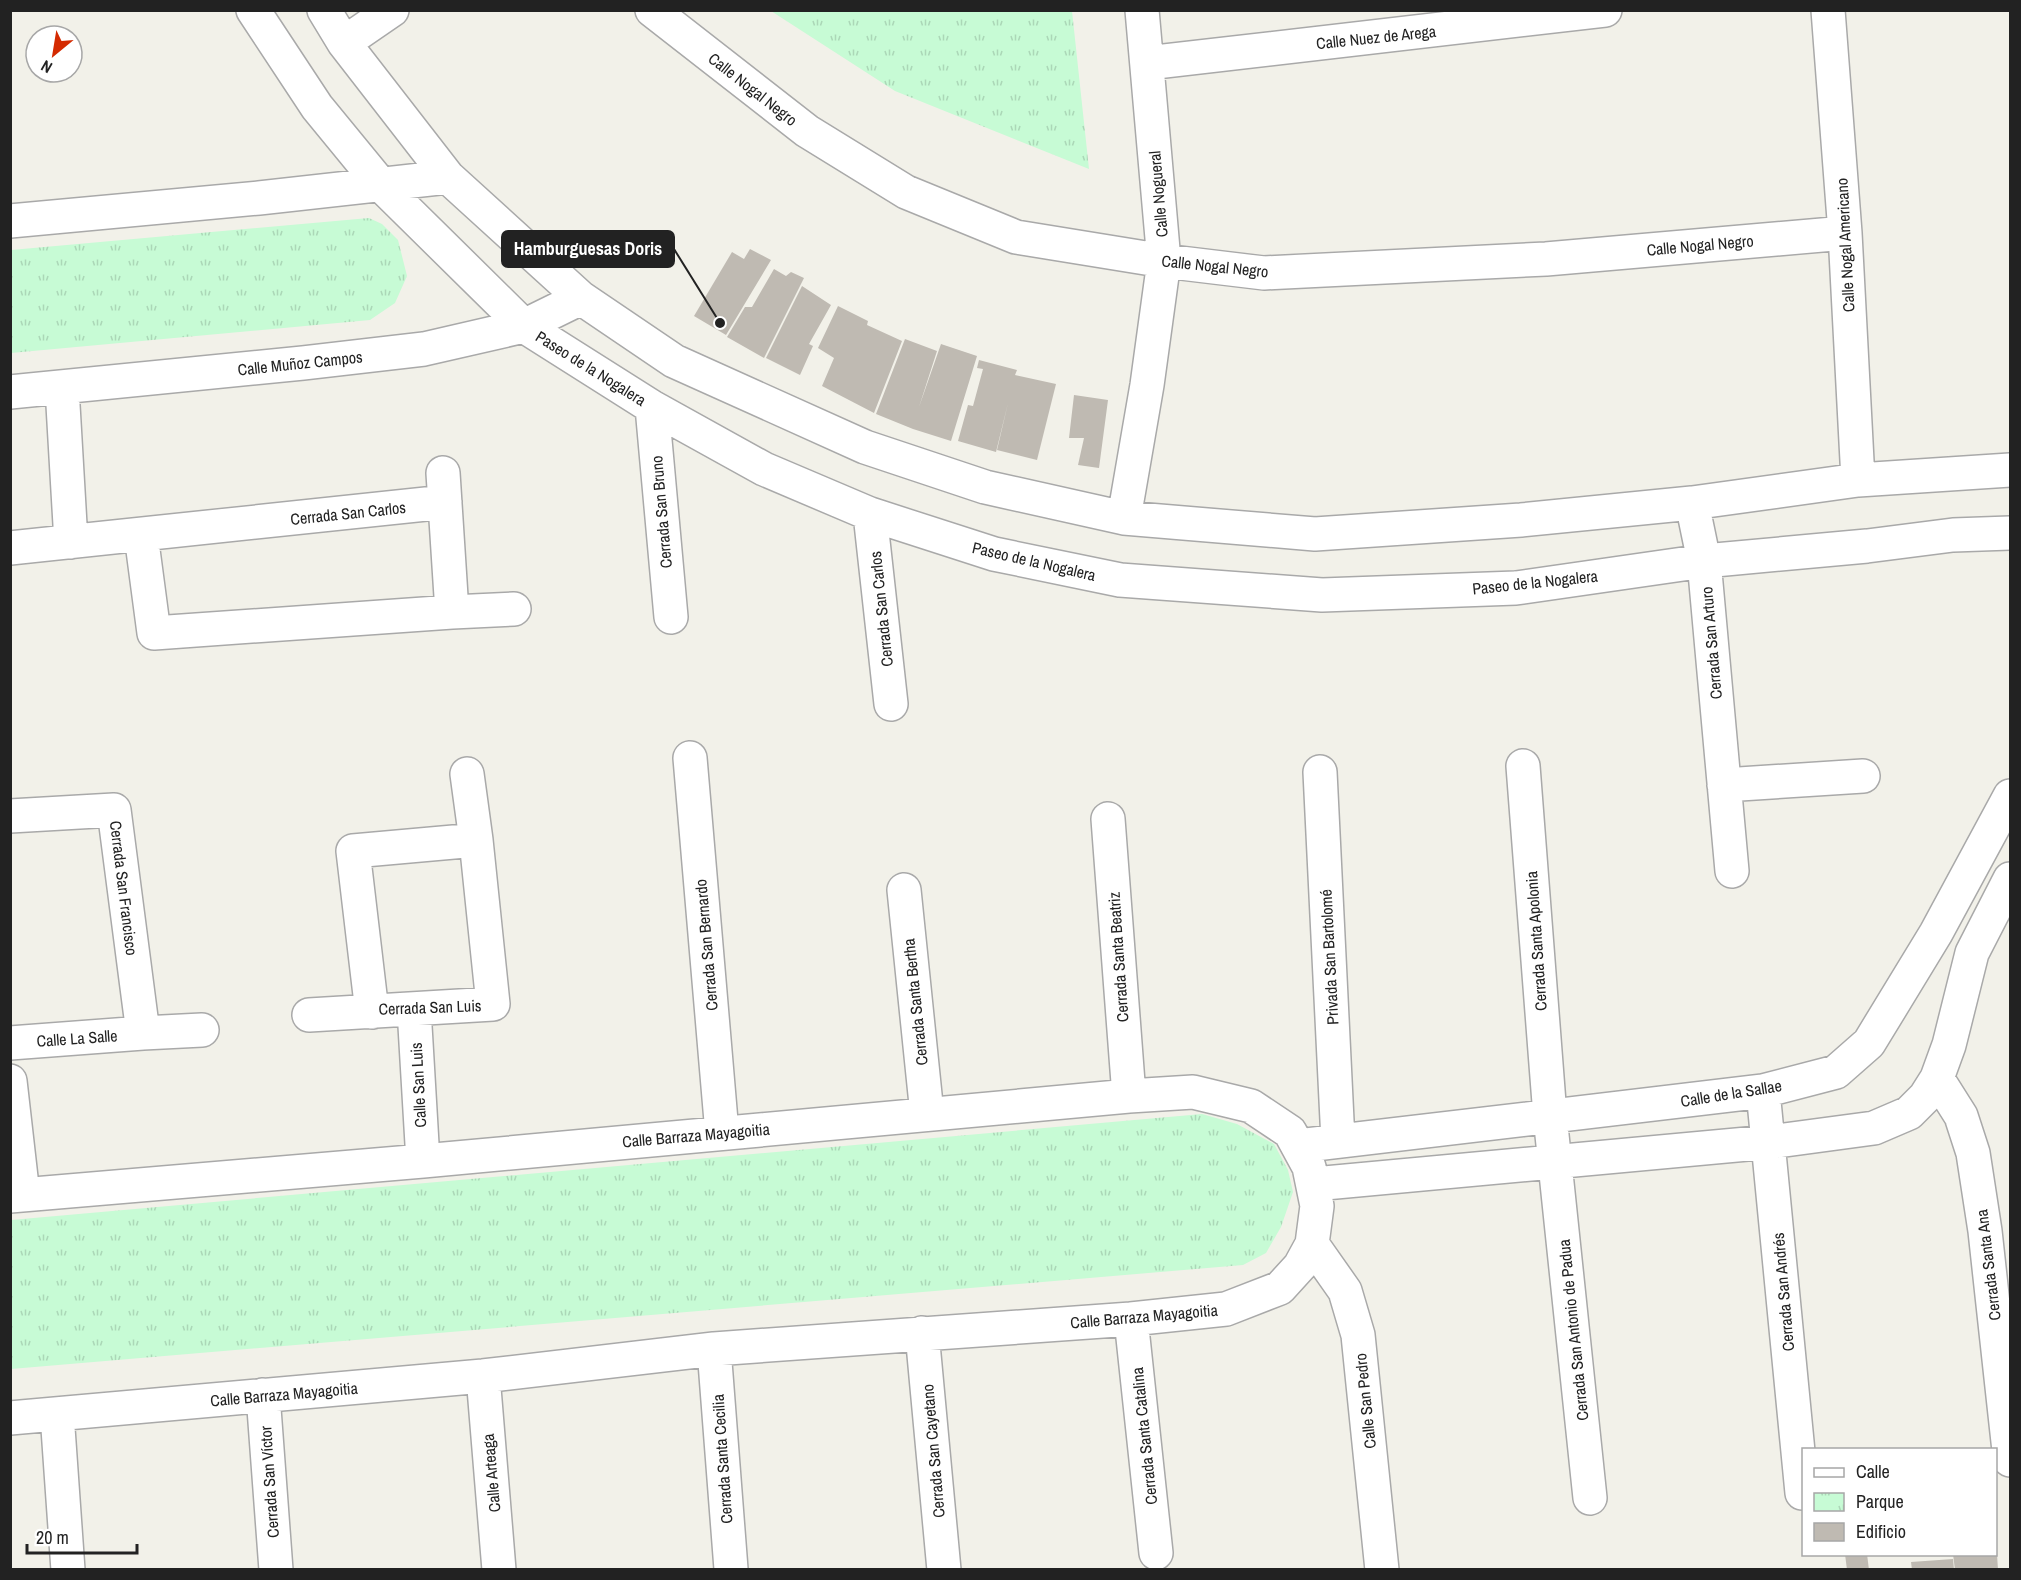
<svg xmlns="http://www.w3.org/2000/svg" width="2021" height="1580" font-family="'Archivo Narrow',sans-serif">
	<defs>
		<pattern id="park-tufts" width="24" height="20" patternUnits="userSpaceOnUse" patternTransform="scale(1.5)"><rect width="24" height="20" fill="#c7fbd5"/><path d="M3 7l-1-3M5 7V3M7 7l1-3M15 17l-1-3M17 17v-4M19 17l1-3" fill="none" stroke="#abd7b7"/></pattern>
	</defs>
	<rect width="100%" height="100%" fill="#f2f1e9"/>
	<path fill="url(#park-tufts)" d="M 771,11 L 1072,11 L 1089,169 L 895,91 Z
		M 369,218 L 382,224 L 398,240 L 407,276 L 395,303 L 370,320 L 11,353 L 11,250 Z
		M 1202,1114 L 1237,1124 L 1274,1144 L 1288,1170 L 1293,1192 L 1281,1227 L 1266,1253 L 1243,1265 L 11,1369 L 11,1220 Z"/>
	<path fill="#bfbab2" d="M 750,249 L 771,260 L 726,335 L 694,316 L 732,252 L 744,259 Z
		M 774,269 L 786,276 L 791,272 L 804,278 L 764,358 L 727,337 L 745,307 L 752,307 Z
		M 802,286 L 831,305 L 809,344 L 813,346 L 800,375 L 766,358 Z
		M 838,306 L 868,321 L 867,325 L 902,341 L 874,413 L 822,386 L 834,358 L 818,348 Z
		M 905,339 L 937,351 L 919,407 L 941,344 L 977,356 L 951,441 L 913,429 L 876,414 Z
		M 979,360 L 1017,370 L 1015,375 L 1056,384 L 1037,460 L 997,450 L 1008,403 L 996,452 L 958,441 L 968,405 L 973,406 L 983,369 L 977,368 Z
		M 1074,395 L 1108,400 L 1099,468 L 1078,465 L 1084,438 L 1069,438 Z
		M 1845,1554 L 1867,1554 L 1869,1570 L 1847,1570 Z
		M 1953,1554 L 1997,1554 L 1998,1570 L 1955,1570 Z
		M 1953,1559 L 1954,1570 L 1912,1570 L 1911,1562 Z"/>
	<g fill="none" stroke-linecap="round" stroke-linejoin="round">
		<defs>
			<path id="minor" d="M 253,10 L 317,107 L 381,185 L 524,326 L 652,407 L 764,469 L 870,514 L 994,554 L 1120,580 L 1322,595 L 1516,588 L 1704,561 L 1867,546 L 1953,535 L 2010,533
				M 324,10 L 344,43 L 448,177 L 581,298 L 674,361 L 865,447 L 985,487 L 1124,518 L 1315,534 L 1521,520 L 1692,503 L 1858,480 L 2010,470
				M 652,10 L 807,131 L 906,192 L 1016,237 L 1164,261 L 1264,273 L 1546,259 L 1845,233
				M 1828,10 L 1845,233 L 1858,480
				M 344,43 L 392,10
				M 1147,63 L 1605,10
				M 10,221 L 259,198 L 448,177
				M 62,388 L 71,542
				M 10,392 L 303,363 L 424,349 L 524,326 L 581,298
				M 652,407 L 671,617
				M 443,473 L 452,612
				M 1692,503 L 1704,561 L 1732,871
				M 870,514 L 891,704
				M 1124,518 L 1147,385 L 1164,261 L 1142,10
				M 141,535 L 154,633 L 452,612 L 514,609
				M 10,548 L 445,502
				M 690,758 L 722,1133
				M 1523,766 L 1550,1116 L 1590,1498
				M 1320,772 L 1338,1141
				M 1724,785 L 1863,776
				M 10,816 L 114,810 L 143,1033
				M 1108,819 L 1129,1096
				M 904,890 L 927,1114
				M 414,1009 L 423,1161
				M 372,1012 L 353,851 L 476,840
				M 309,1015 L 493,1004 L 476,840 L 467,774
				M 10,1043 L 143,1033 L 202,1030
				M 1937,1078 L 1961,1116 L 1973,1153 L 1985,1231 L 2010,1460
				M 10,1081 L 23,1195
				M 1763,1091 L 1802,1493
				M 1298,1146 L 1763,1091 L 1836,1072 L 1869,1043 L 1936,933 L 2010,796
				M 1314,1184 L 1769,1142 L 1874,1128 L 1909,1113 L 1925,1097 L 1937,1078 L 1949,1045 L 1972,953 L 2010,879
				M 10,1196 L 423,1161 L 1129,1096 L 1193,1092 L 1251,1106 L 1290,1132 L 1309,1167 L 1317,1206 L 1312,1244 L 1300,1266 L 1280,1288 L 1226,1309 L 1131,1319 L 714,1349 L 483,1376 L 10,1418
				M 1312,1244 L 1345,1291 L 1358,1335 L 1382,1570
				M 1131,1319 L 1156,1553
				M 922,1333 L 944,1570
				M 714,1349 L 731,1569
				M 483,1376 L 499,1570
				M 263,1395 L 276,1570
				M 57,1414 L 68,1570"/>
		</defs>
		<use href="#minor" stroke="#a9a9a9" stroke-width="36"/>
		<use href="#minor" stroke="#fff" stroke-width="33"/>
	</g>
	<g text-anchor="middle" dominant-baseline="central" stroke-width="5" stroke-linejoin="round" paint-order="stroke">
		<g font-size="16" fill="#222" stroke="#fff">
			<text transform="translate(1376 37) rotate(-6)">Calle Nuez de Arega</text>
			<text transform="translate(753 89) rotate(38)">Calle Nogal Negro</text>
			<text transform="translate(1158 194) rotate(-95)">Calle Nogueral</text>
			<text transform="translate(1700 245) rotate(-5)">Calle Nogal Negro</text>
			<text transform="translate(1845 245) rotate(-93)">Calle Nogal Americano</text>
			<text transform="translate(1215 266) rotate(6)">Calle Nogal Negro</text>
			<text transform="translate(300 363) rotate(-6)">Calle Muñoz Campos</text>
			<text transform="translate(591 368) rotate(32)">Paseo de la Nogalera</text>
			<text transform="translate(661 512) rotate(-95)">Cerrada San Bruno</text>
			<text transform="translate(348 513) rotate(-6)">Cerrada San Carlos</text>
			<text transform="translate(1034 561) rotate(13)">Paseo de la Nogalera</text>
			<text transform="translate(1535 582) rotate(-6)">Paseo de la Nogalera</text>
			<text transform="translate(881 609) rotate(-96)">Cerrada San Carlos</text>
			<text transform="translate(1711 643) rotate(-95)">Cerrada San Arturo</text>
			<text transform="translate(124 888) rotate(83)">Cerrada San Francisco</text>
			<text transform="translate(1536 941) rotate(-94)">Cerrada Santa Apolonia</text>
			<text transform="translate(706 945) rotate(-95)">Cerrada San Bernardo</text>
			<text transform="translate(1118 957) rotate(-94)">Cerrada Santa Beatriz</text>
			<text transform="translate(1329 957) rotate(-93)">Privada San Bartolomé</text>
			<text transform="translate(915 1002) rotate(-96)">Cerrada Santa Bertha</text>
			<text transform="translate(430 1007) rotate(-2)">Cerrada San Luis</text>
			<text transform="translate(77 1038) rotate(-4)">Calle La Salle</text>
			<text transform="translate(418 1085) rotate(-93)">Calle San Luis</text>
			<text transform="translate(1731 1093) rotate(-9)">Calle de la Sallae</text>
			<text transform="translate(696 1135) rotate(-5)">Calle Barraza Mayagoitia</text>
			<text transform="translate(1988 1265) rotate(-97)">Cerrada Santa Ana</text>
			<text transform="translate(1783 1292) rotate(-95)">Cerrada San Andrés</text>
			<text transform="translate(1144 1316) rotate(-5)">Calle Barraza Mayagoitia</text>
			<text transform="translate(1573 1330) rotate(-96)">Cerrada San Antonio de Padua</text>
			<text transform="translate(284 1394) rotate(-5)">Calle Barraza Mayagoitia</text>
			<text transform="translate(1365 1401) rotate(-96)">Calle San Pedro</text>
			<text transform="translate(1144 1436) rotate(-96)">Cerrada Santa Catalina</text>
			<text transform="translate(933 1451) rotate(-95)">Cerrada San Cayetano</text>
			<text transform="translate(722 1459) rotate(-94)">Cerrada Santa Cecilia</text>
			<text transform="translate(491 1473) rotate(-95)">Calle Arteaga</text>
			<text transform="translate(269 1482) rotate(-94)">Cerrada San Víctor</text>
		</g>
	</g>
	<path fill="none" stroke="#222" stroke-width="2" d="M720 323L674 249"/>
	<circle fill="#222" stroke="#fff" stroke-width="2" cx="720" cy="323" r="6"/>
	<rect fill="#222" stroke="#222" stroke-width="2" x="502" y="231" width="172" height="36" rx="6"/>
	<g font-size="18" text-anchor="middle" font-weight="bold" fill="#fff">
		<text x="588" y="255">Hamburguesas Doris</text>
	</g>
	<rect width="2021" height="1580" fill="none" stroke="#222222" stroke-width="24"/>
	<rect x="1802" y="1448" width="195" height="108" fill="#ffffff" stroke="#a7a7a7" stroke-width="1.5"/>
	<rect x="1814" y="1468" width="30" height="9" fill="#ffffff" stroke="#a7a7a7" stroke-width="1.5"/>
	<text x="1856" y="1478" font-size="18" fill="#222222">Calle</text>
	<rect x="1814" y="1493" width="30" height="18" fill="url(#park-tufts)" stroke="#a7a7a7" stroke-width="1.5"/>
	<text x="1856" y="1508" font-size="18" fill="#222222">Parque</text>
	<rect x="1814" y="1523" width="30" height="18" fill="#bfbab2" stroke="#a7a7a7" stroke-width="1.5"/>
	<text x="1856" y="1538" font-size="18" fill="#222222">Edificio</text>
	<g transform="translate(54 54) rotate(210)"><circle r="28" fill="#ffffff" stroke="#a7a7a7" stroke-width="1.5"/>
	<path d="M0-4.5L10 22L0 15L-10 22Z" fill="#d42a00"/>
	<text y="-9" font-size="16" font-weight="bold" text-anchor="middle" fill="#222222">N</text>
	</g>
	<path d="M27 1544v9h110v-9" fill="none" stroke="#222222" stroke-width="3"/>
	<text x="36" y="1544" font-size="18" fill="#222222" stroke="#ffffff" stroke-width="4.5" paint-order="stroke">20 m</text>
</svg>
